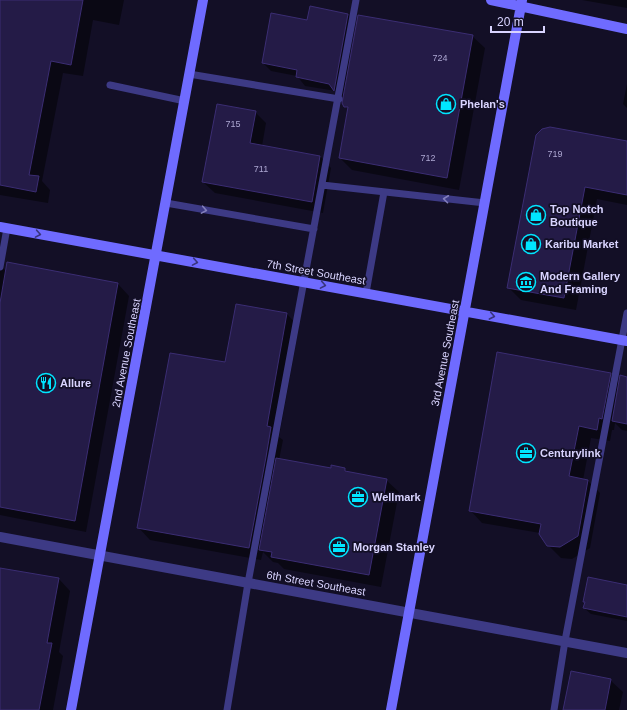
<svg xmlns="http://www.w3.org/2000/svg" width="627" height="710" font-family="Arial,sans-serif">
	<rect width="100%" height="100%" fill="#130f26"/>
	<path fill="#0007" d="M 0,0 L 124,0 L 119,25 L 93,20 L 83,76 L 63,73 L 42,181 L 50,190 L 48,203 L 0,195 Z
		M 582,0 L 627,0 L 627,8 Z
		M 347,14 L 355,23 L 348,66 L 472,36 L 485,48 L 459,190 L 352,170 L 340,158 L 349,110 L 345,106 L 344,99 L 336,91 L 305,86 L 297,76 L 271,71 L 263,63 L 308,21 Z
		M 627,84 L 627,111 L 627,108 L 623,104 Z
		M 255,112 L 266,123 L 262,146 L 320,156 L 331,168 L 323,213 L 215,193 L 203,182 Z
		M 537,136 L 627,142 L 627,205 L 597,199 L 576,310 L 521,300 L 509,288 Z
		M 7,263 L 118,284 L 129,296 L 86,532 L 0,515 L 0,266 L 5,270 Z
		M 237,305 L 287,314 L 299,327 L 279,437 L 283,440 L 279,460 L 332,470 L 345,469 L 349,473 L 386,480 L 399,492 L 381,587 L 284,569 L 278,563 L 273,562 L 263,552 L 261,560 L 150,540 L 138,527 L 226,363 Z
		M 610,374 L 620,384 L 627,378 L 627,431 L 622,430 L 615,423 L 614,430 L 612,430 L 610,441 L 591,438 L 583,480 L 588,481 L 600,493 L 590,548 L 572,559 L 561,558 L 548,545 L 540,533 L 482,523 L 470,510 Z
		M 0,569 L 59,579 L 70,591 L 59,652 L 63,656 L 53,710 L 0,710 Z
		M 627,586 L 627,621 L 591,614 L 584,608 L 585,603 L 584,602 Z
		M 610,680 L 623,692 L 619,710 L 564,710 Z"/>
	<path fill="#241b47" stroke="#3b2d73" d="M 0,0 L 83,0 L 71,65 L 51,61 L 29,175 L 39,176 L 36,192 L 0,185 Z
		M 310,6 L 348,14 L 334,91 L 329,84 L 296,77 L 297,70 L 262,63 L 271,13 L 307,20 Z
		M 358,15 L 473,35 L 447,178 L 339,158 L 348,107 L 344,107 L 342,103 Z
		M 217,104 L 256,111 L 250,143 L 320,156 L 312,202 L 202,182 Z
		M 550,127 L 627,141 L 627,195 L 585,187 L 564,298 L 507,288 L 536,135 L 542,129 Z
		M 7,262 L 118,283 L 75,521 L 0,507 L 0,303 Z
		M 236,304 L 287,313 L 267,426 L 271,427 L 266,457 L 249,548 L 137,528 L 170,353 L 225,362 Z
		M 497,352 L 611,373 L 602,419 L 599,418 L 597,430 L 579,426 L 569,476 L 588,480 L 578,536 L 560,547 L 547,546 L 539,534 L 541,524 L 469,511 Z
		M 620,375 L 627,377 L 627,424 L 612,421 Z
		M 276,458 L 331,468 L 331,465 L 345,468 L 345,471 L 387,479 L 369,575 L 271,557 L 272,552 L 259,550 Z
		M 0,568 L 59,578 L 47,643 L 52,643 L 39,710 L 0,710 Z
		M 588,577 L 627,585 L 627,617 L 583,608 L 585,602 L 583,602 Z
		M 571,671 L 611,679 L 605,710 L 563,710 Z"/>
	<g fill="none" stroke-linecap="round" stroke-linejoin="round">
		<path stroke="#3d3a85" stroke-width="7" d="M 189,74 L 339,99
			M 110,85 L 185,101
			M 322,185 L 485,203
			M 166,203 L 314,229
			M 0,267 L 7,228
			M 366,293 L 384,192
			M 227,710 L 248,583 L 356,0
			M 554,710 L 565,641 L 627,313"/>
		<path stroke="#3d3a85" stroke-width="10" d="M 0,537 L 627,653"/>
		<path stroke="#6f6bff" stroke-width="10" d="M 491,0 L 627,29
			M 0,227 L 627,341
			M 71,710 L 203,0
			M 391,710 L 522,0"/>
	</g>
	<defs><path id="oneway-chevron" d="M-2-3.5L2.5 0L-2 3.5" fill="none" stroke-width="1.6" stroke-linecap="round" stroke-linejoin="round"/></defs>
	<g stroke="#837fbc">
		<use href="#oneway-chevron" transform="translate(446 199) rotate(-173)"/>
		<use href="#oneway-chevron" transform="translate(204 210) rotate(10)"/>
	</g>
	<g stroke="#38347d">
		<use href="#oneway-chevron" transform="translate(38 234) rotate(10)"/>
		<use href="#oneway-chevron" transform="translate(195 262) rotate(10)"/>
		<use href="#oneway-chevron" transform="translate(323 285) rotate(10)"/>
		<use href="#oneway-chevron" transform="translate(492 316) rotate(11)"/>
	</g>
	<defs>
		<symbol id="shop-ring" viewBox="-11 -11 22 22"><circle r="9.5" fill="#130f26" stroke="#00e5ff" stroke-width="1.5"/><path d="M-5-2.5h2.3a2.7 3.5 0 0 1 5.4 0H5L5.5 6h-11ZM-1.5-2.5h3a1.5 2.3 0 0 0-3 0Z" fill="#00e5ff"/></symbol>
		<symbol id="museum-ring" viewBox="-11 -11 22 22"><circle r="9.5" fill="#130f26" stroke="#00e5ff" stroke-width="1.5"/><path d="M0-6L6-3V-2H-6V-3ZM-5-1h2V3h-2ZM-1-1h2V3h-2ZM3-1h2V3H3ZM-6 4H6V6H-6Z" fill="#00e5ff"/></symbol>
		<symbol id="restaurant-ring" viewBox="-11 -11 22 22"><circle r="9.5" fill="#130f26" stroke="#00e5ff" stroke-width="1.5"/><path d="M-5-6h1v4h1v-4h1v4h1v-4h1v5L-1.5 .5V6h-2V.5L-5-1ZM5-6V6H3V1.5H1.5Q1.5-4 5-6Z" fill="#00e5ff"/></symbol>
		<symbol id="office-ring" viewBox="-11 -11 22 22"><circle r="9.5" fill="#130f26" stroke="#00e5ff" stroke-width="1.5"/><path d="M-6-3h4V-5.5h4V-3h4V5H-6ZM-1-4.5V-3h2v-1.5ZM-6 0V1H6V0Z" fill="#00e5ff"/></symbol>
	</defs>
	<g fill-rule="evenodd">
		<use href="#shop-ring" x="435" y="93" width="22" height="22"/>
		<use href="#shop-ring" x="525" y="204" width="22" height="22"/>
		<use href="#shop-ring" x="520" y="233" width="22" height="22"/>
		<use href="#museum-ring" x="515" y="271" width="22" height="22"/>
		<use href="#restaurant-ring" x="35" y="372" width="22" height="22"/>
		<use href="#office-ring" x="515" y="442" width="22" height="22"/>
		<use href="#office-ring" x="347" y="486" width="22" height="22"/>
		<use href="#office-ring" x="328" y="536" width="22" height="22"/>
	</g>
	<g text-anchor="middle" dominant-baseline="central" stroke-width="3.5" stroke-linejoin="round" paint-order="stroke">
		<g font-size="9" fill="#aca6d1">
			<text x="440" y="58">724</text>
			<text x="233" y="124">715</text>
			<text x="555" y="154">719</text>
			<text x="428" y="158">712</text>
			<text x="261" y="169">711</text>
		</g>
		<g font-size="11" font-weight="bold" fill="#d9d4ff" stroke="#130f26" text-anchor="start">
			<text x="460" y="104">Phelan's</text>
			<text x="550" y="209">Top Notch<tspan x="550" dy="13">Boutique</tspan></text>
			<text x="545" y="244">Karibu Market</text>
			<text x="540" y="276">Modern Gallery<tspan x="540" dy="13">And Framing</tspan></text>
			<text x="60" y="383">Allure</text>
			<text x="540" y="453">Centurylink</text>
			<text x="372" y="497">Wellmark</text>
			<text x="353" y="547">Morgan Stanley</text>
		</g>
		<g font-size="11" fill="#d9d4ff" stroke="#130f26">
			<text transform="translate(316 272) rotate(10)">7th Street Southeast</text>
			<text transform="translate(126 353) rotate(-79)">2nd Avenue Southeast</text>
			<text transform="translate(445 353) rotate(-79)">3rd Avenue Southeast</text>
			<text transform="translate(316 583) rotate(10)">6th Street Southeast</text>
		</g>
	</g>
	<path d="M491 26v6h53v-6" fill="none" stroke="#d9d4ff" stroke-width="2"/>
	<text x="497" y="26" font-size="12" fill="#d9d4ff" stroke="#130f26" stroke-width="3" paint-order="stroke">20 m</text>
</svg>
